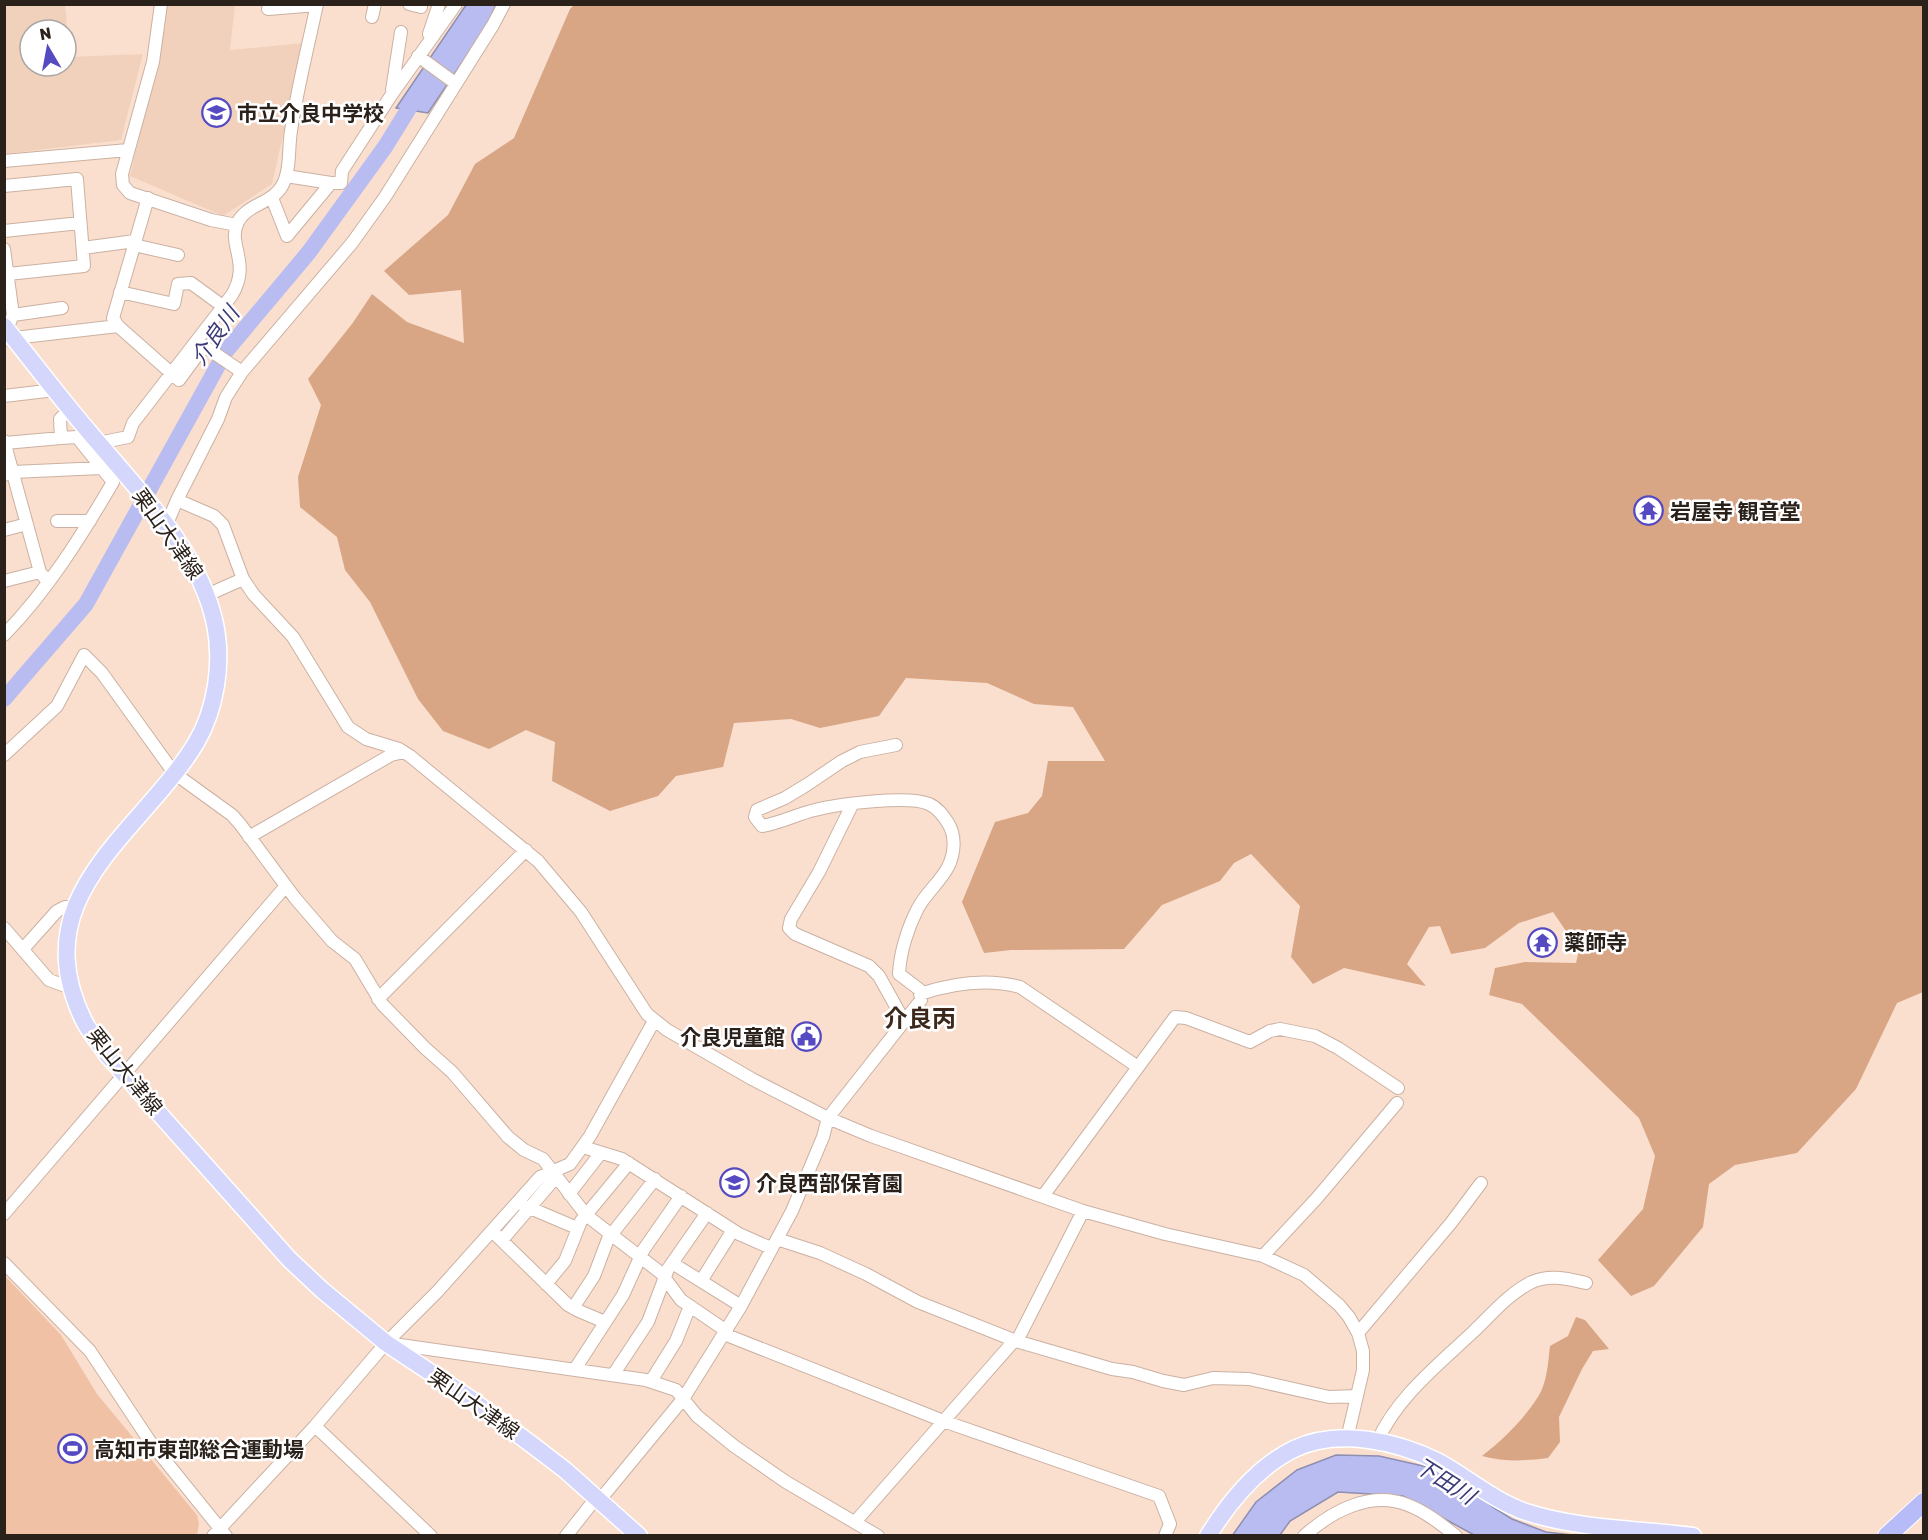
<svg xmlns="http://www.w3.org/2000/svg" width="1928" height="1540" font-family="Rubik,'Noto Sans JP',sans-serif">
	<rect width="100%" height="100%" fill="#fadfcf"/>
	<path fill="#f2d1bc" fill-rule="evenodd" d="M 4,5 L 65,5 L 70,57 L 143,54 L 121,140 L 5,154 ZM 30,30 L 66,30 L 66,66 L 30,66 Z
		M 164,5 L 235,5 L 230,50 L 304,43 L 272,184 L 223,216 L 130,176 L 163,31 Z"/>
	<path fill="#f0c1a4" d="M 5,1276 L 61,1335 L 97,1394 L 197,1515 L 199,1524 L 197,1535 L 5,1535 Z"/>
	<path fill="#d8a585" d="M 574,5 L 1923,5 L 1923,992 L 1897,1003 L 1856,1089 L 1797,1153 L 1735,1165 L 1709,1184 L 1703,1227 L 1654,1286 L 1631,1296 L 1598,1260 L 1643,1209 L 1655,1156 L 1639,1118 L 1522,1004 L 1489,995 L 1495,968 L 1525,962 L 1576,963 L 1579,950 L 1553,912 L 1519,923 L 1485,948 L 1451,954 L 1440,926 L 1429,927 L 1407,964 L 1426,986 L 1344,968 L 1313,984 L 1291,957 L 1300,906 L 1251,854 L 1234,863 L 1220,881 L 1162,905 L 1124,949 L 1011,950 L 984,953 L 962,902 L 995,822 L 1028,813 L 1042,796 L 1048,761 L 1105,761 L 1073,707 L 1034,704 L 987,683 L 906,678 L 879,716 L 820,728 L 791,719 L 734,723 L 723,767 L 676,776 L 658,796 L 610,811 L 552,781 L 555,742 L 526,730 L 489,749 L 443,731 L 418,699 L 370,602 L 345,570 L 337,537 L 300,507 L 298,477 L 321,405 L 308,379 L 352,324 L 372,294 L 407,322 L 464,343 L 461,290 L 409,295 L 384,271 L 448,215 L 475,164 L 514,138 L 570,9 Z
		M 1576,1317 L 1585,1320 L 1609,1349 L 1593,1351 L 1582,1369 L 1559,1417 L 1560,1442 L 1548,1458 C 1524,1461 1505,1462 1482,1456 C 1503,1440 1523,1420 1538,1397 C 1547,1383 1548,1363 1550,1346 L 1568,1336 Z"/>
	<path fill="#b9bcf1" stroke="#8e8eb1" stroke-width="1.5" d="M 466,5 L 496,5 L 484,30 L 428,113 L 396,108 Z
		M 1336,1455 L 1379,1456 L 1432,1468 L 1457,1479 L 1494,1508 L 1512,1519 L 1546,1532 L 1572,1535 L 1474,1535 L 1403,1496 L 1338,1492 L 1290,1521 L 1280,1535 L 1232,1536 L 1256,1502 L 1297,1470 Z"/>
	<g fill="none" stroke-linecap="round" stroke-linejoin="round">
		<path stroke="#b9bcf1" stroke-width="16" d="M 4,699 L 86,604 L 226,351 L 309,252 L 385,147 L 419,92"/>
		<defs>
			<path id="minor" d="M 161,4 L 153,62 L 122,174 L 123,185 L 130,193 L 211,220 L 237,225
				M 409,4 L 421,7
				M 504,4 L 493,25 L 385,197 L 352,243 L 242,372 L 226,397 L 218,419 L 177,500 L 214,516 L 223,525 L 243,579 L 254,595 L 293,637 L 348,727 L 366,739 L 399,749 L 410,756 L 538,861 L 581,912 L 647,1014 L 667,1030 L 752,1079 L 828,1118 L 871,1136 L 1083,1211 L 1165,1234 L 1263,1256 L 1304,1275 L 1339,1305 L 1349,1317 L 1358,1333 L 1363,1351 L 1363,1370 L 1347,1439
				M 268,9 L 317,5
				M 372,17 L 375,4
				M 429,34 L 439,4
				M 418,56 L 455,83
				M 392,90 L 401,32
				M 4,161 L 128,150
				M 286,176 L 331,183
				M 4,186 L 77,179 L 84,266 L 8,274
				M 148,198 L 113,318 L 118,326 L 179,380 L 204,346 L 242,372
				M 272,198 L 287,236 L 331,183 L 341,183 L 342,171 L 392,94 L 456,4
				M 4,231 L 80,223
				M 134,245 L 178,255
				M 83,248 L 135,241
				M 4,249 L 13,315 L 7,329
				M 120,292 L 174,304 L 178,284 L 191,283 L 224,307
				M 13,315 L 62,308
				M 4,340 L 14,338 L 118,326
				M 4,396 L 55,390
				M 4,441 L 40,572 L 48,582
				M 5,443 L 61,438
				M 98,443 L 128,437 L 133,423 L 232,295 C 251,263 228,246 237,224 C 245,204 272,204 282,186 C 291,170 288,149 291,131 C 297,89 308,47 317,4
				M 4,475 L 13,472 L 101,468
				M 57,521 L 90,521
				M 166,526 L 177,500
				M 4,530 L 27,524
				M 4,581 L 40,572
				M 207,595 L 243,579
				M 4,635 C 48,590 82,535 113,482 L 77,437 L 61,438 L 60,419 L 70,409
				M 4,755 L 57,706 L 84,655 L 102,673 L 174,773 L 232,815 L 240,824 L 295,898 L 332,941 L 355,959 L 382,1004 L 425,1048 L 452,1072 L 508,1137 L 524,1150 L 543,1159 L 586,1215 L 661,1273 L 681,1300 L 725,1330 L 729,1336 L 946,1422 L 1159,1496 L 1170,1524 L 1165,1536
				M 852,805 L 819,872 L 791,919 L 789,928 L 795,934 L 869,966 L 879,976 L 904,1021
				M 249,837 L 391,755 L 404,752
				M 4,928 L 49,980 L 71,988
				M 23,949 L 57,911 L 65,907 L 76,907
				M 920,994 C 953,983 986,978 1020,987 L 1138,1067
				M 378,999 L 526,850
				M 583,1147 L 622,1159 L 739,1234 L 771,1248
				M 569,1194 L 600,1154
				M 1043,1196 L 1175,1017 L 1186,1018 L 1250,1042 L 1270,1031 L 1280,1029 L 1315,1036 L 1338,1048 L 1398,1088
				M 523,1205 L 577,1228
				M 4,1214 L 285,887
				M 492,1231 L 568,1305 L 579,1311 L 605,1322
				M 777,1239 L 820,1253 L 866,1274 L 918,1302 L 1016,1341 L 1112,1369 L 1133,1372 L 1163,1381 L 1184,1385 L 1213,1378 L 1249,1379 L 1329,1397 L 1357,1396
				M 502,1240 L 556,1177
				M 1263,1256 L 1317,1198 L 1397,1103
				M 4,1263 L 90,1351 L 151,1443 L 226,1536
				M 672,1263 L 741,1306
				M 701,1281 L 733,1230
				M 546,1284 L 565,1261 L 581,1221 L 629,1163
				M 573,1308 L 594,1276 L 608,1239 L 655,1179
				M 1358,1333 L 1451,1223 L 1481,1183
				M 393,1344 L 646,1380 L 676,1390 L 697,1416 L 734,1446 L 786,1482 L 878,1536
				M 575,1369 L 623,1295 L 644,1249 L 681,1196
				M 613,1375 L 648,1322 L 668,1269 L 707,1213
				M 651,1381 L 676,1341 L 690,1306
				M 315,1426 L 431,1536
				M 1377,1442 C 1397,1397 1438,1365 1473,1332 C 1491,1315 1509,1293 1532,1282 C 1550,1274 1568,1279 1586,1283
				M 599,1501 L 683,1399 L 741,1306 L 792,1211 L 823,1137 L 828,1118 L 921,1000 L 920,990 L 899,974 C 900,952 908,927 918,908 C 926,893 940,882 948,867 C 955,853 956,836 948,823 C 943,815 938,808 929,804 C 908,795 838,804 815,810 C 797,814 781,823 762,826 L 755,817 L 757,810 L 785,798 L 808,784 L 842,761 L 860,752 L 896,745
				M 855,1522 L 1013,1342 L 1018,1339 L 1083,1211
				M 213,1536 L 315,1426 L 386,1343 L 437,1292 L 540,1177 L 570,1164 L 590,1136 L 654,1021
				M 566,1536 L 596,1498
				M 1304,1536 C 1332,1511 1371,1490 1408,1505 C 1426,1512 1441,1524 1456,1536"/>
			<path id="major" d="M 4,326 C 33,362 60,398 90,433 C 136,488 200,551 215,624 C 223,663 216,709 196,743 C 140,835 22,895 84,1021 C 90,1033 100,1044 107,1055 L 289,1259 L 322,1290 L 386,1343 L 469,1398 L 531,1444 L 565,1470 L 639,1536
				M 1208,1536 C 1229,1502 1257,1467 1294,1449 C 1338,1428 1397,1441 1439,1462 C 1468,1478 1494,1501 1526,1512 C 1578,1529 1639,1529 1693,1536"/>
			<path id="highway" d="M 1887,1536 L 1924,1502"/>
		</defs>
		<use href="#minor" stroke="#cbb1a2" stroke-width="14"/>
		<use href="#major" stroke="#fff" stroke-width="19"/>
		<use href="#highway" stroke="#fff" stroke-width="20"/>
		<use href="#minor" stroke="#fff" stroke-width="12"/>
		<use href="#major" stroke="#d4d6fb" stroke-width="16"/>
		<use href="#highway" stroke="#b7bbf8" stroke-width="18"/>
	</g>
	<defs>
		<symbol id="school-ring" viewBox="-11 -11 22 22"><circle r="9.5" fill="#fff" stroke="#554ac1" stroke-width="1.5"/><path d="M0-5L7-2L0 1L-7-2ZM-4 1L0 2.5L4 1V4Q0 6-4 4Z" fill="#554ac1"/></symbol>
		<symbol id="temple-ring" viewBox="-11 -11 22 22"><circle r="9.5" fill="#fff" stroke="#554ac1" stroke-width="1.5"/><path d="M0-6L5-2H3V0L6.5 2.5H4V6H1.5V3h-3V6H-4V2.5H-6.5L-3 0V-2H-5Z" fill="#554ac1"/></symbol>
		<symbol id="civic-ring" viewBox="-11 -11 22 22"><circle r="9.5" fill="#fff" stroke="#554ac1" stroke-width="1.5"/><path d="M-.6-6.5H3V-4.5H.6V-3L4-1V1h2V6H-6V1h2V-1L-.6-3ZM-1.2 2.5V6h2.4V2.5Z" fill="#554ac1"/></symbol>
		<symbol id="stadium-ring" viewBox="-11 -11 22 22"><circle r="9.5" fill="#fff" stroke="#554ac1" stroke-width="1.5"/><path d="M0-5a6.5 5 0 1 0 0 10a6.5 5 0 1 0 0-10ZM-3.5-1.8h7v3.6h-7Z" fill="#554ac1"/></symbol>
	</defs>
	<g fill-rule="evenodd">
		<use href="#school-ring" x="200" y="96" width="33" height="33"/>
		<use href="#temple-ring" x="1632" y="494" width="33" height="33"/>
		<use href="#temple-ring" x="1526" y="926" width="33" height="33"/>
		<use href="#civic-ring" x="790" y="1020" width="33" height="33"/>
		<use href="#school-ring" x="718" y="1166" width="33" height="33"/>
		<use href="#stadium-ring" x="56" y="1432" width="33" height="33"/>
	</g>
	<g text-anchor="middle" dominant-baseline="central" stroke-width="5" stroke-linejoin="round" paint-order="stroke">
		<g font-size="21" font-weight="bold" fill="#2b211b" stroke="#fff" text-anchor="start">
			<text x="237" y="113">市立介良中学校</text>
			<text x="1670" y="511">岩屋寺 観音堂</text>
			<text x="1564" y="942">薬師寺</text>
			<text x="785" y="1037" text-anchor="end">介良児童館</text>
			<text x="756" y="1183">介良西部保育園</text>
			<text x="94" y="1449">高知市東部総合運動場</text>
		</g>
		<g font-size="21" fill="#2b211b" stroke="#fff">
			<text transform="translate(168 534) rotate(55)">栗山大津線</text>
			<text transform="translate(125 1071) rotate(51)">栗山大津線</text>
			<text transform="translate(474 1404) rotate(35)">栗山大津線</text>
		</g>
		<g font-size="22" font-style="italic" fill="#3b3978" stroke="#fff">
			<text transform="translate(215 336) rotate(-55)">介良川</text>
			<text transform="translate(1445 1481) rotate(32)">下田川</text>
		</g>
		<g font-size="24" font-weight="bold" fill="#3c291c" stroke="#fff">
			<text x="920" y="1019">介良丙</text>
		</g>
	</g>
	<rect width="1928" height="1540" fill="none" stroke="#2b211b" stroke-width="12"/>
	<g transform="translate(48 48) rotate(350)"><circle r="28" fill="#ffffff" stroke="#aaa6a4" stroke-width="1.5"/>
	<path d="M0-4.5L10 22L0 15L-10 22Z" fill="#554ac1"/>
	<text y="-9" font-size="16" font-weight="bold" text-anchor="middle" fill="#2b211b">N</text>
	</g>
</svg>
